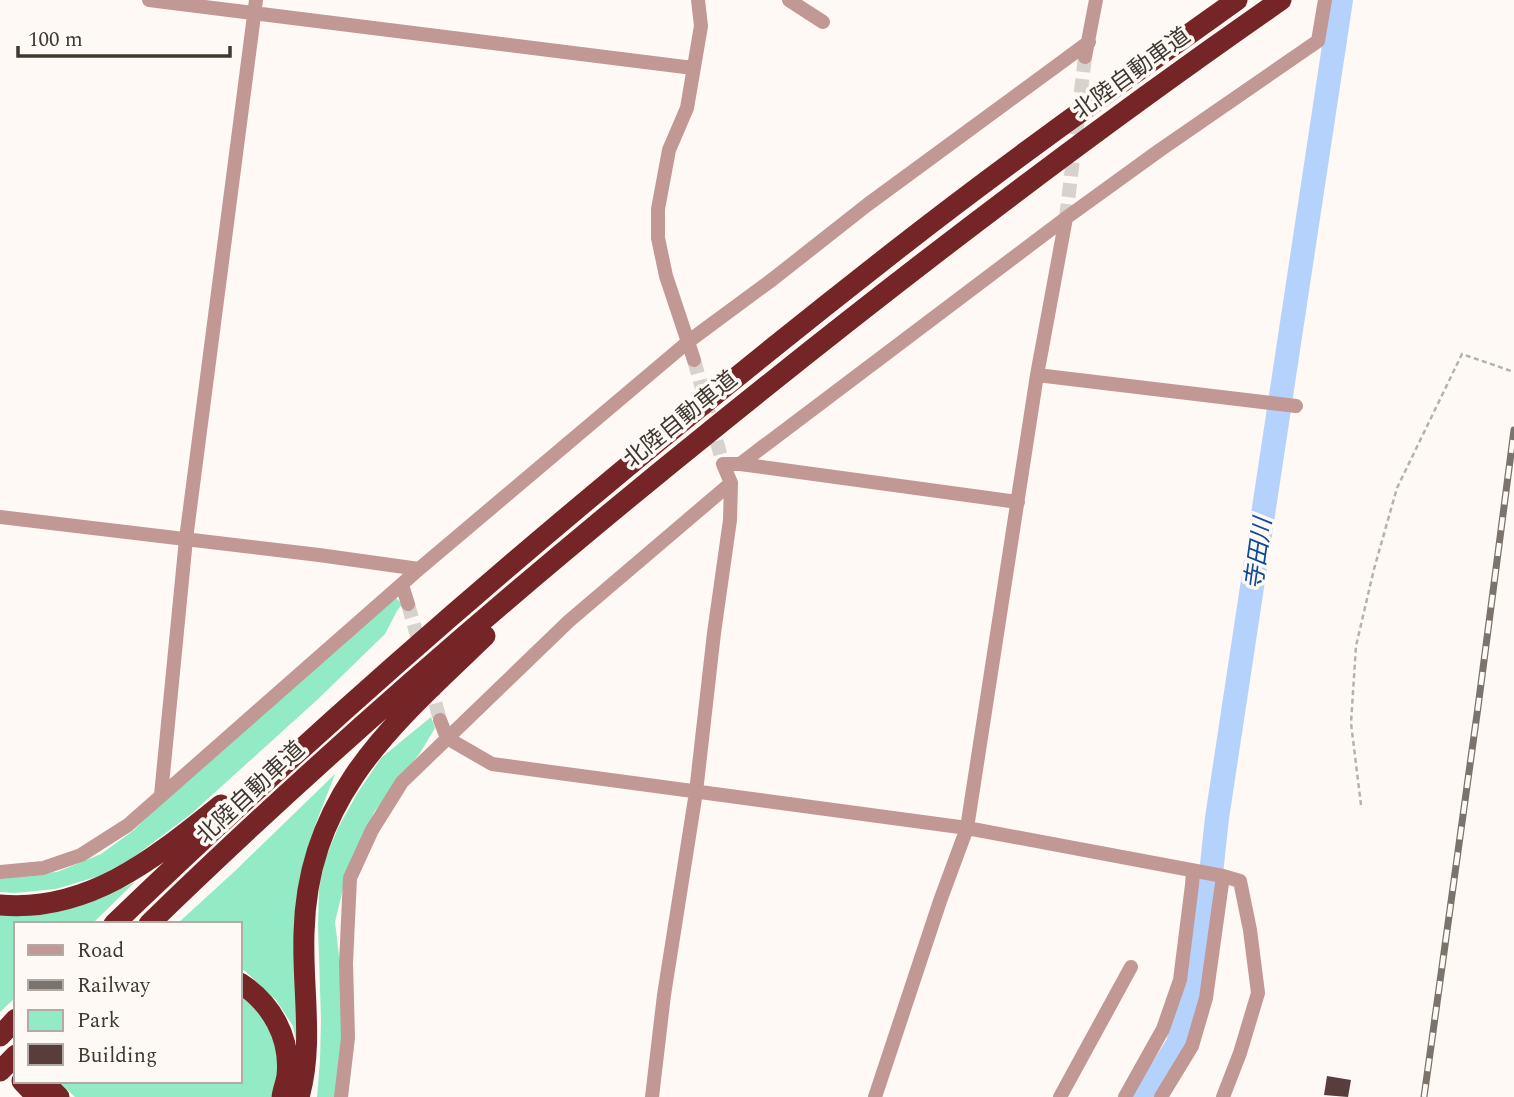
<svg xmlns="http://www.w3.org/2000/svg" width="1514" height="1097" font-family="Spectral,'Noto Sans JP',serif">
	<rect width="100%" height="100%" fill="#fef9f4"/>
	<path fill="#92ebc4" d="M 394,596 L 402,604 L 397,611 L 385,634 L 317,700 L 191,814 L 131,859 L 99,876 L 56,889 L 15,893 L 0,892 L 0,875 L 6,876 L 57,872 L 101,854 L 134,830 L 174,791 Z
		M 431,717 L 435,728 L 420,753 L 374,812 L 347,872 L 335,922 L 347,1022 L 337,1097 L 317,1097 L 320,1061 L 321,1020 L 318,924 L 319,889 L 325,859 L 338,828 L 357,794 L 381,758 Z
		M 335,774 L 313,831 L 300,889 L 299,1055 L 293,1026 L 276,1000 L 245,971 L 240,969 L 240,924 L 177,924 L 236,870 Z
		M 135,882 L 92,924 L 16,924 L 16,997 L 0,1012 L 0,914 L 98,899 Z
		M 240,992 C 262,1014 286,1041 278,1076 C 277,1083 273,1090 271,1097 L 75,1097 L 58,1081 L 240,1081 Z"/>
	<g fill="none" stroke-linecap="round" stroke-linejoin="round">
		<path stroke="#b5d2fd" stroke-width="24" d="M 1144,1097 L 1178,1044 L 1200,948 L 1210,883 L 1217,818 L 1341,0"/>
	</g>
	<path fill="#593d3c" d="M 1327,1076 L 1351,1080 L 1348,1097 L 1324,1095 Z"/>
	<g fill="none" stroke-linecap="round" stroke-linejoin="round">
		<path stroke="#d8d2cc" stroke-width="14" stroke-dasharray="14 7" stroke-linecap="butt" d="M 1066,218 L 1085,57
			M 694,360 L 723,464
			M 408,604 L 421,650
			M 430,683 L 440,720"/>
		<path stroke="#b8b1ab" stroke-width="2.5" stroke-dasharray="5 3.5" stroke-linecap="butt" d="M 1361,805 L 1351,723 L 1356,646 L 1374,569 L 1397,488 L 1462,354 L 1514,372"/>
		<path stroke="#c19894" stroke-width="14" d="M 149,0 L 693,68
			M 789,0 L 823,22
			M 1085,57 L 1096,0
			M 694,360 L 666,276 L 658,238 L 658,209 L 669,150 L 687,108 L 701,26 L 698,0
			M 1037,375 L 1296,406
			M 740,464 L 1066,218 L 1160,150 L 1318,41 L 1325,0
			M 0,517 L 319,555 L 419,569
			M 402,585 L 408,604
			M 440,720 L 447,738 L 492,764 L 967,828 L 1223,876 L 1240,881 L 1250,930 L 1258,993 L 1240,1053 L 1223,1097
			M 161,795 L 186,539 L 256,0
			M 0,872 L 43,868 L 81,855 L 128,825 L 419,569 L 689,341 L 773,279 L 867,205 L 1089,42
			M 341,1097 L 348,1038 L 346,963 L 350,878 L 372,830 L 402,782 L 569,621 L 731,483
			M 652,1097 L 664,995 L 696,792 L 714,633 L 730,520 L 731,483 L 723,464 L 740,464 L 1018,502
			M 875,1097 L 940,901 L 967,828 L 1037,375 L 1066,218
			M 1060,1097 L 1131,967
			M 1125,1097 L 1163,1029 L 1180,980 L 1192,885 L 1193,871
			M 1161,1097 L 1192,1046 L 1206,998 L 1223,876"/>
		<path stroke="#752526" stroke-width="21" d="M 0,905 C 89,913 156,857 221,805
			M 114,924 C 362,685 624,463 895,251 C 1006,164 1122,82 1237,0
			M 149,924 C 330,748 522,583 718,425 C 901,277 1088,134 1281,0
			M 240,983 C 271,1003 291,1037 287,1076 C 286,1083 283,1090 282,1097
			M 0,1036 L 16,1019
			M 22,1081 L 37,1097
			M 43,1081 L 59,1097
			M 299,1097 C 314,1044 302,988 304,933 C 307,795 393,724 485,636"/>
		<defs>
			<path id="rail" d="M 1424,1097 L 1478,707 L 1514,430"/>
		</defs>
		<use href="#rail" stroke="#7c746c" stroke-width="7"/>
		<use href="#rail" stroke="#fef9f4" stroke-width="4.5" stroke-dasharray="13" stroke-linecap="butt"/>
		<path stroke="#752526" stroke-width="21" d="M 0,1071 L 16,1055"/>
	</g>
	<g text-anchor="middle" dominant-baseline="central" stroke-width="7" stroke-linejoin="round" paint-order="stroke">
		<g font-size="23" fill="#40372e" stroke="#fef9f4">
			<text transform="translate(1132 74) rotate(-36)">北陸自動車道</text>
			<text transform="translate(681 420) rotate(-39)">北陸自動車道</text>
			<text transform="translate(251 793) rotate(-43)">北陸自動車道</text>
		</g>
		<g font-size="24" font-style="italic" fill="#0e4b9a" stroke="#fef9f4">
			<text transform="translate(1259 554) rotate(-82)">寺田川</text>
		</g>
	</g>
	<rect x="14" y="922" width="228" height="161" fill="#fef9f4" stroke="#b2aba5" stroke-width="2"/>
	<rect x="28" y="945" width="35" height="10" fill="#c19894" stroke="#b2aba5" stroke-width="2"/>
	<text x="77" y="957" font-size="21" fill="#40372e">Road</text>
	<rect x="28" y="980" width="35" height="10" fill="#7c746c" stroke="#b2aba5" stroke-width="2"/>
	<text x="77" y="992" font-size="21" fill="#40372e">Railway</text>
	<rect x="28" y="1010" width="35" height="21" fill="#92ebc4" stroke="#b2aba5" stroke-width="2"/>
	<text x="77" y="1027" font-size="21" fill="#40372e">Park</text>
	<rect x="28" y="1044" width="35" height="21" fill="#593d3c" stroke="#b2aba5" stroke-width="2"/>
	<text x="77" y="1062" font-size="21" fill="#40372e">Building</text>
	<path d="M18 46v10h212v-10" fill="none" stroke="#40372e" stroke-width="3.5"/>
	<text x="28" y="46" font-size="21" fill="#40372e" stroke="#fef9f4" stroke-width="5" paint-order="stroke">100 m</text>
</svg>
